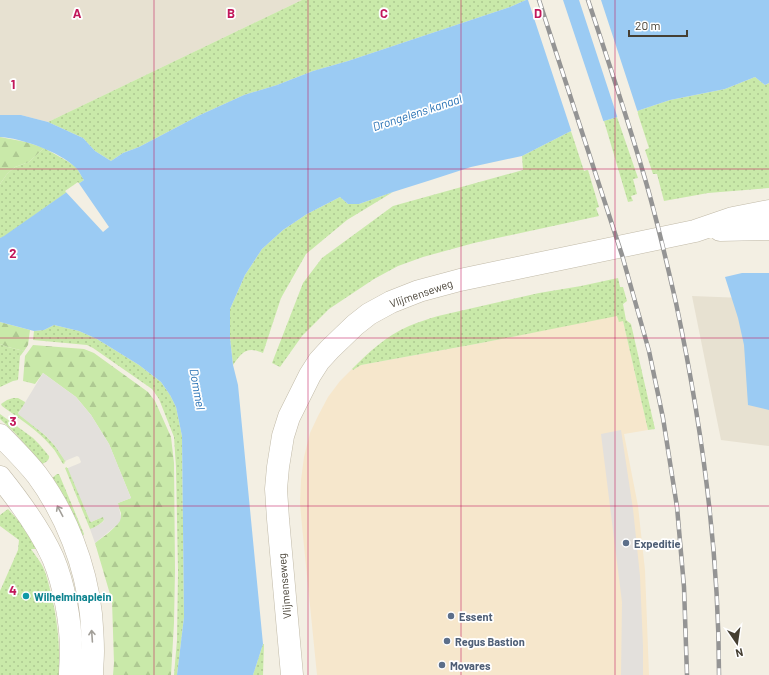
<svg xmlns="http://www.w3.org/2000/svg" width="769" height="675" font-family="Barlow,sans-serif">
	<defs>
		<pattern id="grass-dots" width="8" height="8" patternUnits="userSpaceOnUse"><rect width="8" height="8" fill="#c9e9a9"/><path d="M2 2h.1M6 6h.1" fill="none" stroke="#aec992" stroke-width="1.8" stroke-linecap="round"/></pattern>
		<pattern id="forest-firs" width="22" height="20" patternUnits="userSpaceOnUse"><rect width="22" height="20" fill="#c9e9a9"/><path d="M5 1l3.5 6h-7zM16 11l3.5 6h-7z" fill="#aec992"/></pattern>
	</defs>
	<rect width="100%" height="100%" fill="#f3efe3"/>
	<path fill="#e7e1d1" d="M 0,0 L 302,0 L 48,122 L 21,115 L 0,115 Z
		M 692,296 L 743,298 L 769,303 L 769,446 L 721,440 Z"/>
	<path fill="#f6e7cc" d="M 617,315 L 623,321 L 648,430 L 624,434 L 638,506 L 645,570 L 649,675 L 317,675 L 302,526 L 300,503 L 301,480 L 304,457 L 310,433 L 318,416 L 328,397 L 340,381 L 352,369 L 353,370 L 361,365 L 481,343 Z"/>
	<path fill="url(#grass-dots)" d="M 302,0 L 526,0 L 510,7 L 348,61 L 313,71 L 277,85 L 244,95 L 200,115 L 139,147 L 123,153 L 111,161 L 95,151 L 83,138 L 48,122 Z
		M 755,77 L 765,85 L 769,83 L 769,188 L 708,193 L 664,201 L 657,174 L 653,174 L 645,150 L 649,148 L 637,111 L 670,100 L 725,89 Z
		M 617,117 L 638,178 L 633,179 L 637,194 L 631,196 L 633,201 L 628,202 L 604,121 Z
		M 571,131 L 584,171 L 588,170 L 599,207 L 596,208 L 599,216 L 474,243 L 423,257 L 398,266 L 374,279 L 329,309 L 302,336 L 280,367 L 272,363 L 303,283 L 322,258 L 393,206 L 523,170 L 522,156 Z
		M 44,148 L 67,161 L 76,167 L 84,180 L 4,237 L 0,238 L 0,184 L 7,174 L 15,167 L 29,162 Z
		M 393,192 L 347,220 L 306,254 L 281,298 L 263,353 C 247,346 242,352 233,365 L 230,338 L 230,309 L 245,275 L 262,249 L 283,230 L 307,214 L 340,197 L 348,204 L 359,204 Z
		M 618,278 L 620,287 L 623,287 L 627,301 L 623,304 L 626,320 L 631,324 L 655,429 L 648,430 L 623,321 L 619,322 L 617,316 L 481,343 L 361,365 L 353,370 L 352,369 C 369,352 386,336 409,326 C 418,322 428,319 438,316 L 539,293 L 581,286 Z
		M 54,325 L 79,331 L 97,339 L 139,365 L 161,382 L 170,395 L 176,407 L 182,436 L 184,617 L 177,675 L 174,675 L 177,640 L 178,571 L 176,467 L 174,437 L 159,399 L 152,389 L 93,348 L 87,345 L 33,340 L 34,331 L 44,330 Z
		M 0,344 L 8,347 L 24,351 L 21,355 L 20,356 L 18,380 L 13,381 L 0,387 Z
		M 13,398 L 18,398 L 25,402 L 25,404 L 18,413 L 46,436 L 56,447 L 66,461 L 64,462 L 65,463 L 63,464 C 59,458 56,451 51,446 C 38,430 18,418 2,406 L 1,404 L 7,400 Z
		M 0,414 L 33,438 L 39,444 L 49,456 C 50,460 45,463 42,464 L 15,433 L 0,419 Z
		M 67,467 L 67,468 L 69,468 L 91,522 L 102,517 L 104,517 L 104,520 C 101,524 94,529 90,529 L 65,468 Z
		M 57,474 L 59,474 L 84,534 L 83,536 L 82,536 L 52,478 Z
		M 8,509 L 27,530 L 38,549 L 31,549 C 35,555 40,561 43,567 C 47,576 49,585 51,594 C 58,621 60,648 59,675 L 0,675 L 0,591 L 18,550 L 19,540 L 0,526 L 0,515 Z
		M 263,644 L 264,644 L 263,675 L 253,675 Z"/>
	<path fill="url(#forest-firs)" d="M 0,137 L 26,142 L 44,148 L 29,162 L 15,167 L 7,174 L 0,184 Z
		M 0,322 L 30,330 L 28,345 L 24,351 L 8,347 L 0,344 Z
		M 33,345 L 84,349 L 94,353 L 148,392 L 155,401 L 171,437 L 174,463 L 175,570 L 174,623 L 171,675 L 113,675 L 114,663 L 112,601 L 95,543 C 104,536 122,525 121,513 C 120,510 118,507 118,503 L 131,498 L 109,444 L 91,415 L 76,397 L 43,373 L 35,384 L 23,381 L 25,356 Z"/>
	<path fill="#e3e0dc" d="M 43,373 L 76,397 L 91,415 L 109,444 L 131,498 L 118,503 L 121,517 L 120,521 L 117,525 L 95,543 L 90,529 L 93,528 L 103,522 L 104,520 L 103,517 L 91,522 L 90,521 L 68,469 L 68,468 L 80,463 L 81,462 L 79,457 L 77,456 L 65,461 L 55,446 L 46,436 L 18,414 Z
		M 621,430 L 633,509 L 640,576 L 643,646 L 643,675 L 621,675 L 622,602 L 601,434 Z"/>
	<path fill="#9bcbf3" d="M 526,0 L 769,0 L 769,83 L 765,85 L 755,77 L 725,89 L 670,100 L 637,111 L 571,131 L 522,156 L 471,167 L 431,180 L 393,192 L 359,204 L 348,204 L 340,197 L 307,214 L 283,230 L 262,249 L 245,275 L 230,309 L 230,338 L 233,365 L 238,385 L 263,644 L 253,675 L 177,675 L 184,617 L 182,436 L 176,407 L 170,395 L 161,382 L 139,365 L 97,339 L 79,331 L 54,325 L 44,330 L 34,331 L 0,322 L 0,238 L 4,236 L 84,180 C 81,176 79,170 75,167 C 60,152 21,138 0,137 L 0,115 L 21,115 L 48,122 L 83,138 L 95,151 L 111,161 L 123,153 L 139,147 L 200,115 L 244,95 L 277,85 L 313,71 L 348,61 L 510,7 Z
		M 742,273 L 769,273 L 769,410 L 748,405 L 744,345 L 738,318 L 725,277 Z"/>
	<path fill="#f3efe3" d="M 528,0 L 563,0 L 604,123 L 572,133 Z
		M 579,0 L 601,0 L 638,113 L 618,119 Z
		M 78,182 L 109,227 L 103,232 L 65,191 Z"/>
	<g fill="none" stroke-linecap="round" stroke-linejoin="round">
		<defs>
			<path id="minor" d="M 720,230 L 769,229
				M 0,435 C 13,448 26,461 37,475 C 66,514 86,566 91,614 C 92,626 93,639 93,651 C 93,659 92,667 92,675
				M 0,477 C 20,502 40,529 53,558 C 64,584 71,622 71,651 C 71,659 70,667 70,675
				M 292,675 L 278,519 L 276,489 L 278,467 L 283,436 L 289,417 L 310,375 L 319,361 L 330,349 L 355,325 L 369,314 L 391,302 L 419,291 L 460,280 L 695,231 L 733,218 L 769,211"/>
		</defs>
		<use href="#minor" stroke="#c1baa8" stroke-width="23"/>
		<use href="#minor" stroke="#fff" stroke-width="22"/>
		<defs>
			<path id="rail" d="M 539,0 L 622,255 L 649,351 L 663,418 L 677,507 L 684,587 L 687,675
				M 588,0 C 607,57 626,114 643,172 C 656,215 666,259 676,303 C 702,426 719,550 719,675"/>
		</defs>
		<use href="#rail" stroke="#949494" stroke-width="4.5"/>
		<use href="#rail" stroke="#fff" stroke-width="3" stroke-dasharray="9" stroke-linecap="butt"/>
	</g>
	<defs><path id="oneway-shaft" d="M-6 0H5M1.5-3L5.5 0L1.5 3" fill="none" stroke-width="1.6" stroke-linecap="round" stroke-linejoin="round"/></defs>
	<g stroke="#a29f99">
		<use href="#oneway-shaft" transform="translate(60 511) rotate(-118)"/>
		<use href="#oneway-shaft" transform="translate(92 636) rotate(-94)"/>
	</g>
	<path fill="none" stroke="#c2185b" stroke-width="1" stroke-opacity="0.55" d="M 154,0 L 154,675M 308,0 L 308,675M 461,0 L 461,675M 615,0 L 615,675M 0,169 L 769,169M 0,338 L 769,338M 0,506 L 769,506"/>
	<g fill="#5c6f8a" stroke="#fff" stroke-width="1.5">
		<circle cx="626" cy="543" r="4"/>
		<circle cx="451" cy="616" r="4"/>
		<circle cx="447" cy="641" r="4"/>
		<circle cx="442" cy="665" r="4"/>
	</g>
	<circle fill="#0f9aa8" stroke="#fff" stroke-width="1.5" cx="26" cy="596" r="4"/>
	<g text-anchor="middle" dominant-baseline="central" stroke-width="3.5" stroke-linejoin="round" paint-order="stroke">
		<g font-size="11" fill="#453f33" stroke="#fff">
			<text transform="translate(421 293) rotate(-19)">Vlijmenseweg</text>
			<text transform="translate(284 586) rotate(-95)">Vlijmenseweg</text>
		</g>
		<g font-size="11" font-weight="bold" fill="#4e5e75" stroke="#fff" text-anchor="start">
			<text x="634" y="543">Expeditie</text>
			<text x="459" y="616">Essent</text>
			<text x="455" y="641">Regus Bastion</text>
			<text x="450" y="665">Movares</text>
		</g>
		<g font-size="11" font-weight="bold" fill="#0d838f" stroke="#fff" text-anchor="start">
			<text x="34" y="596">Wilhelminaplein</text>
		</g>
		<g font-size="12" font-style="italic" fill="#2872b5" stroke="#fff">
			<text transform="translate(417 112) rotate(-18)">Drongelens kanaal</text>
			<text transform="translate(198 389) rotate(80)">Dommel</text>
		</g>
	</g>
	<g font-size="13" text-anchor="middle" font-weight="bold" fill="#c2185b" stroke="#fff" stroke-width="3.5" stroke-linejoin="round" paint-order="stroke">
		<text x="77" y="18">A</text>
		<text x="231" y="18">B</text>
		<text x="384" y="18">C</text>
		<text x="538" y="18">D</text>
		<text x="13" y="89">1</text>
		<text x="13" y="258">2</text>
		<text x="13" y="426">3</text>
		<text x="13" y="595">4</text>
	</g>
	<g transform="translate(737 643) rotate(167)" stroke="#ffffff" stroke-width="3" paint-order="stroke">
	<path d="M0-3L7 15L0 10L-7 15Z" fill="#453f33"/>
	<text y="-6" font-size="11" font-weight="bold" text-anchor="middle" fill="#453f33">N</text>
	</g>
	<path d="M629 30v6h58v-6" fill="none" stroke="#453f33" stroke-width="2"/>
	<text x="635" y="30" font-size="12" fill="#453f33" stroke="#ffffff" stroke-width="3" paint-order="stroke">20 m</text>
</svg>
